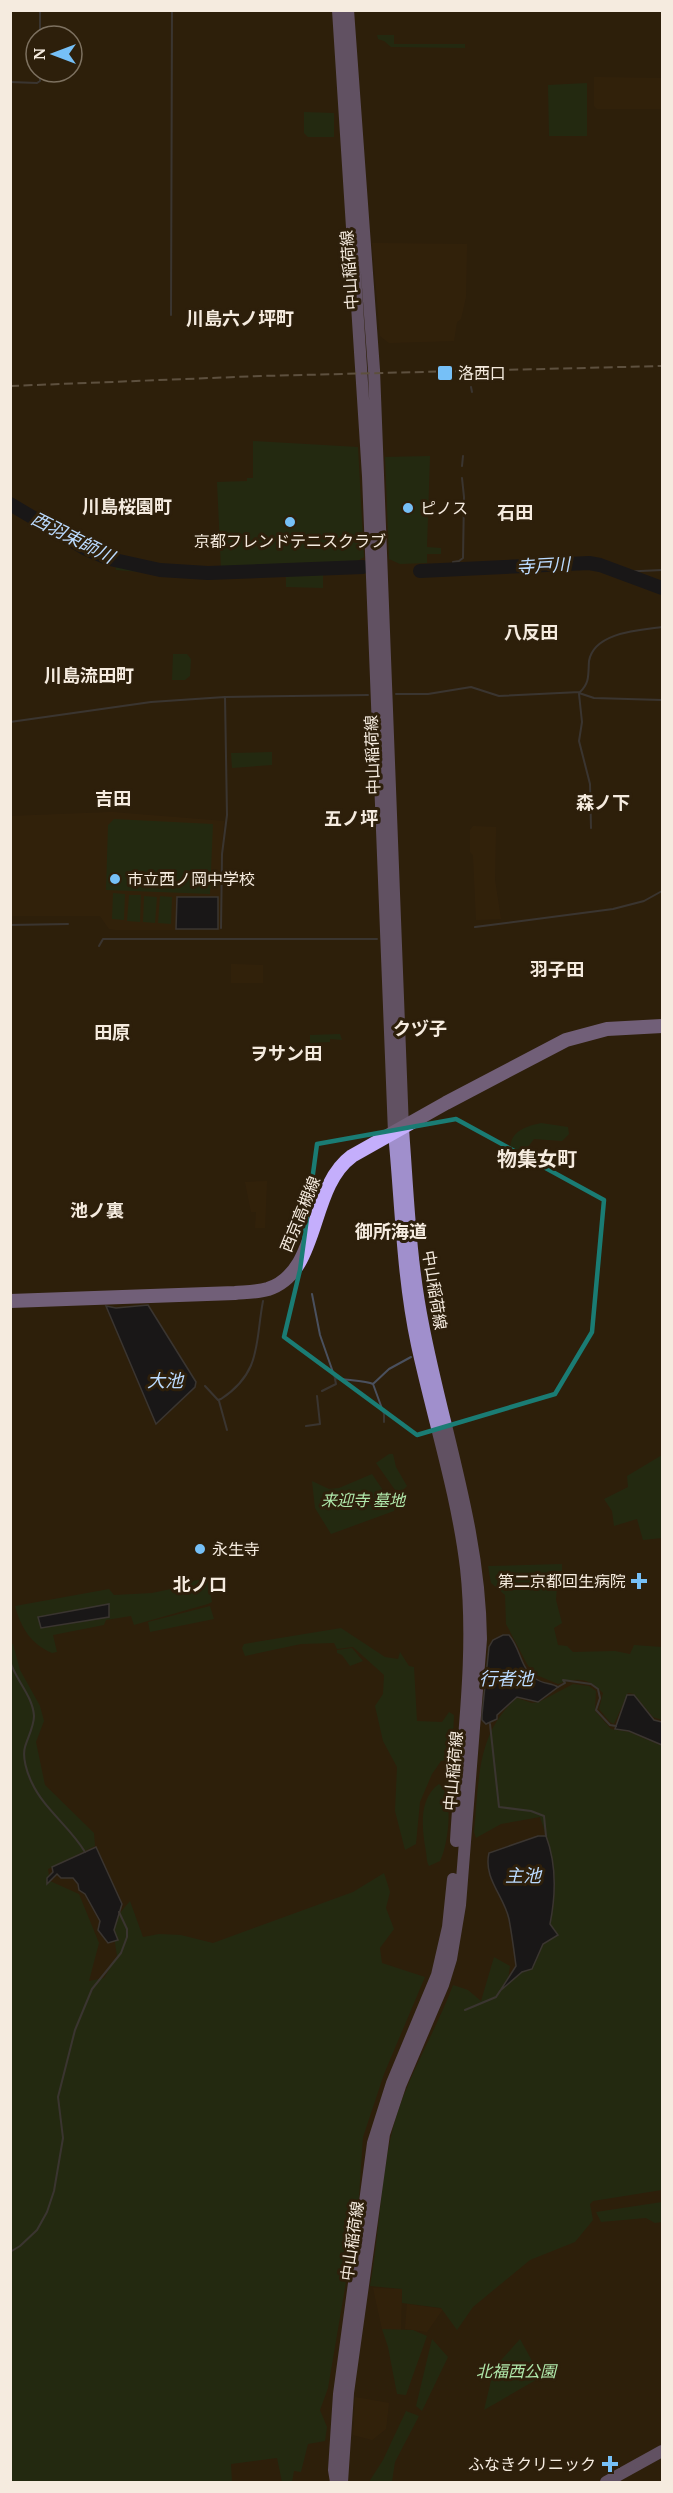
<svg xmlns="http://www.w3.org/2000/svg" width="673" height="2493" font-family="'PT Serif','Noto Sans JP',serif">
	<rect width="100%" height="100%" fill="#2d1f0b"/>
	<path fill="#37250a" d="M 594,77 L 662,78 L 662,109 L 597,109 L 594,106 Z
		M 372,243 L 467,244 L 466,297 L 461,319 L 457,322 L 454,341 L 389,343 L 380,336 Z
		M 112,812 L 224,821 L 220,868 L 220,930 L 116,930 L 109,929 L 100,916 L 11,916 L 10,816 Z
		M 473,826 L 496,827 L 495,880 L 501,919 L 476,920 L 473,855 L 470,852 L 470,830 Z
		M 231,964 L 263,965 L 263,983 L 231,983 Z
		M 267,1181 L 265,1228 L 255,1228 L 256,1212 L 251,1212 L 245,1182 Z
		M 373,2288 L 402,2289 L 401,2330 L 382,2329 Z
		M 407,2304 L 443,2309 L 427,2332 L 405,2329 Z
		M 355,2397 L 389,2403 L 386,2429 L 372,2440 L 353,2435 Z"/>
	<path fill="#183617" d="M 377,35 L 394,35 L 394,44 L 465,44 L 465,48 L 391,47 L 384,41 L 378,39 Z
		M 587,83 L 587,136 L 549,136 L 548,85 Z
		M 304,112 L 334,113 L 334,137 L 308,137 L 304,133 Z
		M 253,441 L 358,447 L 364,557 L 353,564 L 221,569 L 217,482 L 247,481 L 247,478 L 253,478 Z
		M 430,456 L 427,547 L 441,548 L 441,554 L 427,554 L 427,563 L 400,564 L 389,559 L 385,457 Z
		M 115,564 L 165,573 L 165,574 L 116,570 Z
		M 286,572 L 323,573 L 323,588 L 286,587 Z
		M 173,654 L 187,654 L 191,659 L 190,676 L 185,680 L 172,680 Z
		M 272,752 L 272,765 L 232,768 L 231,753 Z
		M 114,819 L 213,824 L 210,894 L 106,890 L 108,825 Z
		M 113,893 L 125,894 L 124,920 L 112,919 Z
		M 129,895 L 141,895 L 140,922 L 127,921 Z
		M 144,896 L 157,897 L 155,923 L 143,922 Z
		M 160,896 L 172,897 L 171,924 L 158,923 Z
		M 340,1034 L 342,1040 L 330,1039 L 330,1042 L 310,1043 L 310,1035 Z
		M 541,1123 L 568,1127 L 569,1134 L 562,1141 L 534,1139 L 519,1159 L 515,1168 L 512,1166 C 506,1137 514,1129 541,1123 Z
		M 389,1454 L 393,1454 L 396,1467 L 407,1486 L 403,1490 L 395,1490 L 376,1463 Z
		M 662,1455 L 662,1538 L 643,1540 L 637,1519 L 614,1526 L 612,1511 L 604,1499 L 628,1487 L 627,1476 Z
		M 372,1474 L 395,1508 L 394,1511 L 331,1534 L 315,1508 L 312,1481 L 329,1489 L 339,1488 Z
		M 562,1564 L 562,1581 L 557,1587 L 556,1600 L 562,1623 L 554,1628 L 558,1645 L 567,1646 L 573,1652 L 615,1651 L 630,1654 L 634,1645 L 662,1647 L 662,1720 L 653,1717 L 634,1694 L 628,1693 L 614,1724 L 610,1722 L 599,1709 L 603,1693 C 589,1678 578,1677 558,1684 L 534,1674 L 527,1664 L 506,1624 L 505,1595 L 491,1583 L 488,1566 Z
		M 208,1578 L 212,1602 L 208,1604 L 134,1625 L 131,1616 L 106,1620 L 104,1625 L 53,1635 L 57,1652 L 52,1653 C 31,1644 21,1628 15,1606 L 109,1589 L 114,1595 L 152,1593 L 180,1587 L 188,1582 Z
		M 210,1606 L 214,1619 L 150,1632 L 148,1622 Z
		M 341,1628 L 385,1657 L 398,1659 L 400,1652 L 409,1666 L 414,1667 L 417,1721 L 442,1722 L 449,1712 L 454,1715 L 452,1759 L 441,1761 L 432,1774 L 420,1802 L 416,1844 L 405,1850 L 395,1811 L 397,1767 L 383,1741 L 375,1706 L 383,1694 L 384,1675 L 353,1647 L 337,1649 L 334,1643 L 301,1644 L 245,1656 L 242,1648 L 244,1644 Z
		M 10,1644 L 13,1644 L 20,1670 L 40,1706 L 44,1721 L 36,1742 L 45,1785 L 94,1833 L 95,1846 L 48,1869 L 50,1881 L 79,1894 L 99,1943 L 89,1981 L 104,1978 L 117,1956 L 113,1930 L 119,1914 L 130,1901 L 143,1937 L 159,1934 L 181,1935 L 213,1943 L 353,1892 L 384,1873 L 390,1892 L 386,1908 L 394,1929 L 380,1948 L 382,1963 L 425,1977 L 384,2074 L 363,2137 L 358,2211 L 328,2388 L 320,2410 L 327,2427 L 325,2441 L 308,2444 L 301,2472 L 294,2471 L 292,2482 L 282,2482 L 277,2458 L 231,2464 L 232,2482 L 11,2482 Z
		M 352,1648 L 363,1661 L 350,1666 L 342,1655 L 337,1653 L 337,1650 Z
		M 573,1684 L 589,1686 L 596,1691 L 595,1711 L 611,1729 L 629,1732 L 662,1746 L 662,2190 L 593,2201 L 590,2204 L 593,2220 L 575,2242 L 530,2260 L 473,2307 L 457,2330 L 441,2308 L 402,2303 L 402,2289 L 370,2286 C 379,2237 380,2185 391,2136 C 403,2083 434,2036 453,1985 L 468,1990 L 481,2001 L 494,1957 L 510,1966 L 508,1980 L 504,1988 L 522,1972 L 532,1969 C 561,1913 560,1875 540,1817 L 501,1824 L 476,1838 L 474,1832 C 479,1783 476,1732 517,1698 L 532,1703 L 539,1702 Z
		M 439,1784 C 455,1795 448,1846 440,1861 L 429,1866 C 426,1860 427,1857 426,1852 C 422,1829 418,1799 439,1784 Z
		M 662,2202 L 662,2222 L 655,2223 L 646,2218 L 601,2222 L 596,2212 Z
		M 382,2329 L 413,2330 L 427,2336 L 406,2395 L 397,2394 L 388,2347 Z
		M 432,2339 L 448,2357 L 422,2411 L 416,2406 Z
		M 520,2339 L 541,2377 L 484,2410 L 494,2368 Z
		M 406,2411 L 419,2416 L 395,2462 L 392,2482 L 369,2482 L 383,2460 Z"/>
	<path fill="#000e26" stroke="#4a505e" stroke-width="1.5" d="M 177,897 L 218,897 L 218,929 L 176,929 Z
		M 148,1305 L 196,1382 L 195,1387 L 156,1424 L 106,1306 L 116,1308 Z
		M 109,1604 L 109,1617 L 41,1628 L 38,1617 Z
		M 503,1635 L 509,1635 C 521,1649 520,1669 536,1679 C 543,1684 551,1683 558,1687 L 538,1702 L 517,1697 L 497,1715 L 497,1719 L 486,1724 L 482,1720 L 482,1715 L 489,1647 L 493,1640 Z
		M 627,1695 L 634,1695 L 654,1720 L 662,1722 L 662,1745 L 629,1731 L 615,1729 Z
		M 538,1836 L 546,1836 C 557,1865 556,1894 550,1924 L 558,1935 L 543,1944 L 532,1969 L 522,1972 L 500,1991 L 516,1966 C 514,1951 512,1935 509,1919 C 504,1896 483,1878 489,1853 Z
		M 96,1847 L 122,1904 L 114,1930 L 118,1940 L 108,1943 L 98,1930 L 100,1921 L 85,1894 L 79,1890 L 78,1884 L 73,1878 L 61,1878 L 57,1874 L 47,1884 L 47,1878 L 53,1872 L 52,1867 Z"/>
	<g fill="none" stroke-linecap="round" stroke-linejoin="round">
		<path stroke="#4a505e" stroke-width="2" d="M 40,36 L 40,10
			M 10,82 L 37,83 L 40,81 L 40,72
			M 171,315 L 172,10
			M 471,387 L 472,392
			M 462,466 L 463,456
			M 453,562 L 459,561 L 463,558 L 464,497 L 462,478
			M 619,572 L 662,570
			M 579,693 L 594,698 L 662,700
			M 396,694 L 428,694 L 471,687 L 499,696 L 580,692 C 590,683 588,674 589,661 C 594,632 640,630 662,627
			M 579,694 L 582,722 L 579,741 L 590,784 L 591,828
			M 10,722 L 151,702 L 225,697 L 368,695
			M 10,925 L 68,924
			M 475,927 L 613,909 L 644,901 L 662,891
			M 221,928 L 222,854 L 227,815 L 225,697
			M 221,939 L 377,939
			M 99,946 L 103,939 L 221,939
			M 312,1294 L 320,1335 L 335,1378 C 345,1380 367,1381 373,1384 L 384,1414 L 384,1422
			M 373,1384 L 389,1369 L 411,1357
			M 205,1386 L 218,1400 L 221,1399 C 262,1372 255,1343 263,1301
			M 322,1391 L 336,1384 L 335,1379
			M 219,1401 L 227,1430
			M 306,1426 L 320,1424 L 317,1396
			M 10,1661 C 15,1679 33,1696 34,1716 C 34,1726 28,1737 25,1747 C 22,1757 27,1773 32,1783 C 44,1809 70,1827 85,1852
			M 558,1687 L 565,1683 L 563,1680 L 591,1684 L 598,1689 L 600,1698 L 596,1710 L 610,1725 L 616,1726
			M 490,1724 L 499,1807 L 531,1811 L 544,1816 L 546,1836
			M 465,2010 L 496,1997 L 500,1991
			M 10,2252 L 20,2246 L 37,2230 L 47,2212 L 54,2191 L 63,2138 L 58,2097 L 75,2030 L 92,1989 L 121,1953 L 127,1937 L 127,1929 L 119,1912"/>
		<path stroke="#000e26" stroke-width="14" d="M 10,504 L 86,549 L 110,559 L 160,570 L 208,573 L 363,567
			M 420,571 L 589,563 L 600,565 L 662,588"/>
		<path stroke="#a08fcc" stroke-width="12" d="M 338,10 L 368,476 L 394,1133 C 401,1204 402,1275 417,1345 C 433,1419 457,1493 466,1568 C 476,1658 461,1750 456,1841
			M 336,2482 L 334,2470 L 339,2394 L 373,2143 L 392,2083 L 437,1975 L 448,1927 L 453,1879
			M 342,2482 L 348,2393 L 384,2134 L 400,2086 L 443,1985 L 451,1959 L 460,1905 L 481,1639 C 480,1530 443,1429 423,1324 C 410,1260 408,1194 403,1129 L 374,370 L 348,10
			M 606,2482 L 662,2451"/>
		<path stroke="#c4aefc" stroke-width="14" d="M 10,1301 L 235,1293 C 246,1292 257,1292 268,1289 C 321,1272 308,1188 352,1156 L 446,1103 L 566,1040 L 607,1029 L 662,1026"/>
		<path stroke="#988c7d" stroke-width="2" stroke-dasharray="9 4.5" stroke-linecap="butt" d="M 10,386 L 261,376 L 662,366"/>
	</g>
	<path d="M0 0H673V2493H0ZM 456,1119 L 604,1200 L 592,1332 L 555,1394 L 417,1435 L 284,1337 L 300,1270 L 317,1144 Z" fill="#2d1f0b" fill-opacity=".55" fill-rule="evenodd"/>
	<path fill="none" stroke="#1a7c74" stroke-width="4.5" stroke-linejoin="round" d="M 456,1119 L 604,1200 L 592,1332 L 555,1394 L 417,1435 L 284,1337 L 300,1270 L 317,1144 Z"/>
	<g fill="#76c0f7" stroke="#2d1f0b" stroke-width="2">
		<rect x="437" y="365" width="16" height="16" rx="3"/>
		<circle cx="408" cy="508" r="6"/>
		<circle cx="290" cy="522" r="6"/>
		<circle cx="115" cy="879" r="6"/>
		<circle cx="200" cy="1549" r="6"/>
		<path d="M636 1572h6v6h6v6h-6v6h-6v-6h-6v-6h6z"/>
		<path d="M607 2455h6v6h6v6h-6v6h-6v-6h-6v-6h6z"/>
	</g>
	<g text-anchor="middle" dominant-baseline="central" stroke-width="6" stroke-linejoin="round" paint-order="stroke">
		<g font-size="16" fill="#f5ebdf" stroke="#2d1f0b">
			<text transform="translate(349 270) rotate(-94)">中山稲荷線</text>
			<text transform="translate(372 755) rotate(-92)">中山稲荷線</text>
			<text transform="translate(300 1214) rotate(-68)">西京高槻線</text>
			<text transform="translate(435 1290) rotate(81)">中山稲荷線</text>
			<text transform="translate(453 1771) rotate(-85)">中山稲荷線</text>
			<text transform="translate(352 2241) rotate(-82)">中山稲荷線</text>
		</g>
		<g font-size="16" fill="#f5ebdf" stroke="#2d1f0b" text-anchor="start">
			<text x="458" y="373">洛西口</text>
			<text x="420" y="508">ピノス</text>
			<text x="290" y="541" text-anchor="middle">京都フレンドテニスクラブ</text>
			<text x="127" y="879">市立西ノ岡中学校</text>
			<text x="212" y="1549">永生寺</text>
			<text x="626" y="1581" text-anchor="end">第二京都回生病院</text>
			<text x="596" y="2464" text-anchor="end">ふなきクリニック</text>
		</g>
		<g font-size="16" font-style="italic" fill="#b0e8ab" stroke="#2d1f0b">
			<text x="363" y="1500">来迎寺 墓地</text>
			<text x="516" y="2371">北福西公園</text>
		</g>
		<g font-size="18" font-weight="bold" fill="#f5ebdf" stroke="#2d1f0b">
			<text x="240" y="318">川島六ノ坪町</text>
			<text x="127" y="506">川島桜園町</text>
			<text x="515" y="512">石田</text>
			<text x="531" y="632">八反田</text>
			<text x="89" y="675">川島流田町</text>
			<text x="113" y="798">吉田</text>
			<text x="603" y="802">森ノ下</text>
			<text x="351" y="818">五ノ坪</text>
			<text x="557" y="969">羽子田</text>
			<text x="420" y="1028">クヅ子</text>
			<text x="112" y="1032">田原</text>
			<text x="286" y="1053">ヲサン田</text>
			<text x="97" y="1210">池ノ裏</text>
			<text x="391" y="1231">御所海道</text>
			<text x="200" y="1584">北ノ口</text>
		</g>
		<g font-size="18" font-style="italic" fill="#bbdbff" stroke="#2d1f0b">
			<text transform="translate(73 537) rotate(27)">西羽束師川</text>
			<text transform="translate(543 565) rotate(-3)">寺戸川</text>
			<text x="165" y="1380">大池</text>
			<text x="506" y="1678">行者池</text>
			<text x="523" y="1875">主池</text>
		</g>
		<g font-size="20" font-weight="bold" fill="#f5ebdf" stroke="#2d1f0b">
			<text x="537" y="1158">物集女町</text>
		</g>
	</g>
	<rect width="673" height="2493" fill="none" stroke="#f5ebdf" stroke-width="24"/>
	<g transform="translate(54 54) rotate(270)"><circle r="28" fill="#2d1f0b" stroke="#7d7160" stroke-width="1.5"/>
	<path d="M0-4.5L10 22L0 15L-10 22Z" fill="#76c0f7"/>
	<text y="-9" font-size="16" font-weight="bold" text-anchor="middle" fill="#f5ebdf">N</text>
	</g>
</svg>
